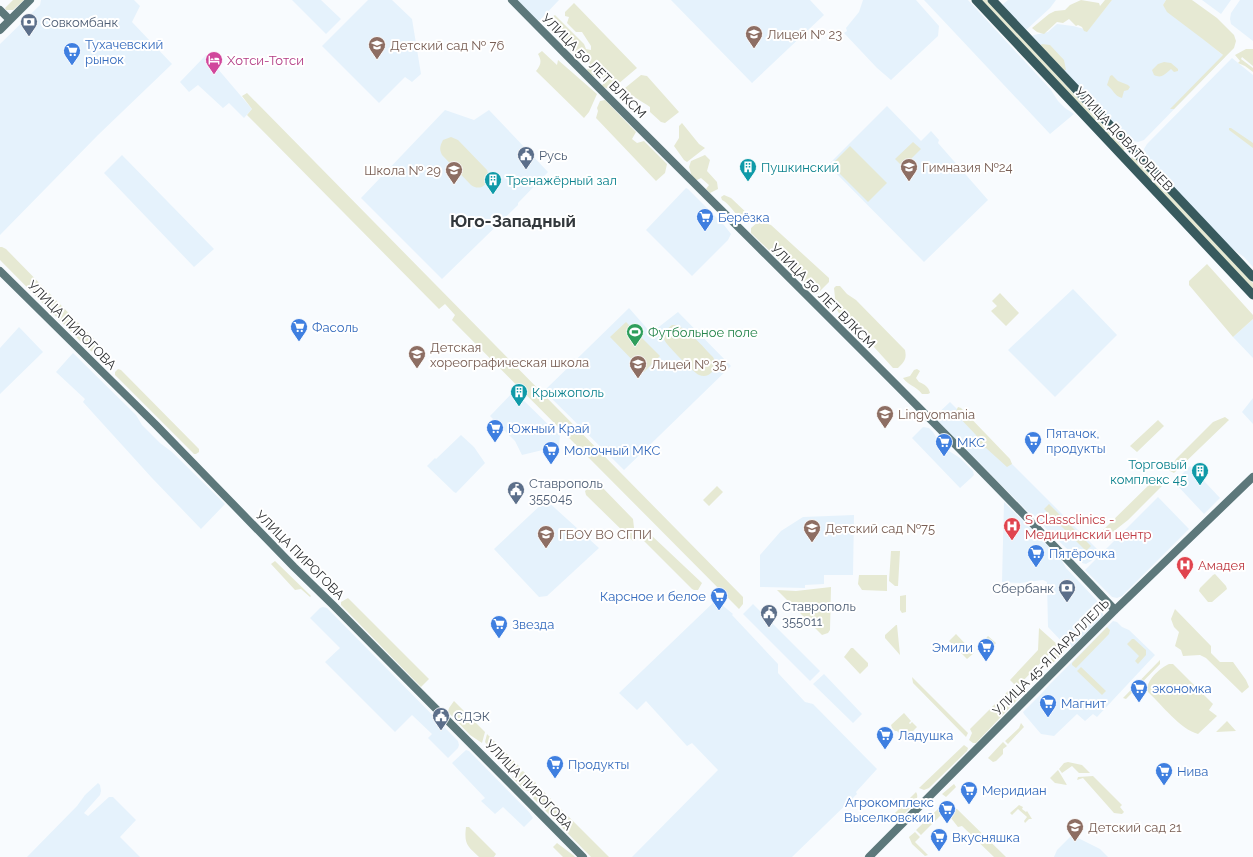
<svg xmlns="http://www.w3.org/2000/svg" width="1253" height="857" font-family="Raleway,sans-serif">
	<rect width="100%" height="100%" fill="#f8fbfe"/>
	<path fill="#e5f2fc" d="M 41,0 L 134,0 L 140,6 L 132,22 L 172,64 L 98,135 L 0,235 L 0,44 L 40,5 Z
		M 292,0 L 321,0 L 341,19 L 326,34 Z
		M 368,0 L 392,0 L 412,19 L 421,74 L 412,82 L 405,77 L 379,103 L 322,46 Z
		M 516,0 L 559,0 L 540,20 L 536,20 Z
		M 671,0 L 810,0 L 824,15 L 752,83 Z
		M 863,0 L 916,0 L 939,26 L 938,36 L 891,80 L 877,68 L 844,33 L 847,31 L 846,28 L 859,12 Z
		M 924,0 L 968,0 L 1051,90 L 1058,101 L 1065,108 L 1074,114 L 1050,134 Z
		M 1008,0 L 1056,0 L 1050,8 L 1025,31 L 1002,5 Z
		M 1112,0 L 1166,0 L 1163,5 L 1225,57 L 1144,140 L 1138,142 L 1130,140 L 1031,37 L 1034,35 L 1048,32 L 1057,24 L 1073,26 L 1088,30 Z
		M 1202,0 L 1231,0 L 1221,14 Z
		M 1240,0 L 1253,0 L 1253,41 L 1231,24 L 1230,19 L 1231,13 Z
		M 206,55 L 252,109 L 244,118 L 229,103 L 223,108 L 198,85 L 189,92 L 180,82 Z
		M 1232,58 L 1253,75 L 1253,267 L 1244,257 L 1226,244 L 1144,155 L 1144,149 L 1147,144 Z
		M 887,106 L 921,141 L 931,131 L 939,140 L 938,143 L 988,200 L 924,262 L 828,165 Z
		M 445,110 L 474,120 L 489,110 L 548,172 L 518,203 L 518,205 L 442,279 L 361,198 Z
		M 122,155 L 214,249 L 194,267 L 104,173 Z
		M 686,188 L 688,189 L 724,225 L 731,234 L 728,240 L 692,276 L 646,230 Z
		M 1073,289 L 1117,335 L 1055,397 L 1008,350 Z
		M 629,308 L 651,333 L 678,312 L 731,366 L 624,470 L 544,391 Z
		M 1253,319 L 1253,358 L 1233,337 Z
		M 19,327 L 43,352 L 0,394 L 0,348 Z
		M 73,353 L 136,415 L 142,425 L 160,443 L 172,452 L 225,504 L 201,529 L 152,478 L 83,402 L 85,399 L 56,372 Z
		M 514,391 L 560,436 L 559,446 L 522,455 L 515,441 L 490,416 Z
		M 1253,398 L 1253,424 L 1242,412 Z
		M 950,402 L 1100,552 L 1091,561 L 1086,564 L 1082,563 L 1046,529 L 1042,523 L 1035,516 L 1027,511 L 934,417 Z
		M 923,427 L 929,428 L 933,432 L 938,440 L 949,451 L 960,458 L 973,471 L 974,475 L 971,478 L 960,488 L 912,438 Z
		M 461,435 L 474,447 L 485,463 L 456,493 L 454,492 L 427,466 L 435,458 L 436,459 Z
		M 1190,466 L 1220,498 L 1204,514 L 1174,482 Z
		M 1158,497 L 1189,529 L 1122,596 L 1117,598 L 1112,597 L 1085,570 Z
		M 546,500 L 599,548 L 547,596 L 539,597 L 494,549 Z
		M 1004,502 L 1061,559 L 1066,568 L 1103,607 L 1103,616 L 1072,647 L 1066,646 L 1048,627 L 1047,582 L 1043,580 L 1020,583 L 1002,582 Z
		M 854,515 L 853,575 L 824,575 L 824,584 L 805,585 L 805,588 L 760,587 L 760,555 L 781,531 L 803,517 Z
		M 716,600 L 733,614 L 732,615 L 778,664 L 778,673 L 805,702 L 813,704 L 877,769 L 856,792 L 857,794 L 792,857 L 632,857 L 718,770 L 692,743 L 687,746 L 646,701 L 637,710 L 619,693 Z
		M 753,604 L 820,671 L 810,681 L 743,614 Z
		M 323,607 L 327,608 L 458,741 L 459,745 L 458,748 L 448,758 L 428,738 L 432,734 L 412,715 L 395,732 L 325,662 L 340,648 L 310,618 L 320,608 Z
		M 1113,621 L 1117,622 L 1122,627 L 1129,630 L 1155,655 L 1097,717 L 1093,714 L 1085,721 L 1077,714 L 1054,736 L 1041,734 L 1024,714 L 1023,712 L 1042,693 L 1050,684 Z
		M 824,674 L 862,714 L 853,723 L 813,684 Z
		M 466,750 L 469,751 L 529,812 L 533,818 L 524,827 L 503,807 L 495,814 L 481,801 L 485,798 L 452,763 Z
		M 98,783 L 100,785 L 101,791 L 100,795 L 84,813 L 88,816 L 109,797 L 113,797 L 136,820 L 120,837 L 140,857 L 27,857 L 77,806 L 85,795 Z
		M 1072,835 L 1100,849 L 1108,857 L 1054,857 L 1057,850 Z"/>
	<path fill="#e6e9d3" d="M 13,0 L 24,0 L 13,10 L 6,10 L 5,8 Z
		M 981,0 L 987,0 L 1125,149 L 1123,151 Z
		M 1081,0 L 1099,3 L 1100,6 L 1105,0 L 1112,0 L 1087,32 L 1084,31 L 1082,27 L 1078,25 L 1076,26 L 1069,19 L 1063,23 L 1057,22 L 1044,34 L 1037,32 L 1032,28 L 1049,14 L 1055,11 L 1065,10 L 1070,5 Z
		M 1166,0 L 1192,0 L 1217,18 L 1234,35 L 1236,41 L 1234,48 L 1174,109 L 1170,109 L 1223,55 L 1204,40 L 1167,12 L 1163,5 Z
		M 574,3 L 637,68 L 611,90 L 601,86 L 608,80 L 605,77 C 597,80 593,76 587,70 L 590,64 L 580,52 L 573,54 L 570,51 L 573,44 L 561,40 L 559,31 L 553,25 L 548,27 L 545,24 L 550,21 L 550,18 L 555,15 L 584,44 L 586,49 L 591,50 L 591,46 L 582,32 L 576,32 L 567,23 L 569,17 L 565,16 L 565,12 Z
		M 1042,44 L 1050,45 L 1064,60 L 1066,70 L 1064,70 L 1040,46 Z
		M 1246,49 L 1253,49 L 1253,66 L 1242,57 L 1241,59 L 1253,68 L 1253,72 L 1245,66 L 1238,63 L 1240,61 L 1235,55 Z
		M 542,51 L 557,65 L 558,60 L 597,94 L 589,112 L 584,118 L 536,71 C 541,65 542,61 538,54 Z
		M 1164,62 L 1171,63 L 1178,69 L 1178,71 L 1174,72 L 1171,69 C 1165,74 1162,79 1154,75 L 1152,70 L 1158,64 Z
		M 641,75 L 647,76 L 679,112 L 665,123 L 661,122 L 650,112 L 650,107 C 642,101 630,96 625,88 Z
		M 1112,75 L 1118,81 L 1128,85 L 1130,87 L 1128,90 L 1124,91 L 1122,98 C 1114,96 1113,89 1107,85 L 1110,76 Z
		M 247,93 L 743,597 L 743,604 L 739,609 L 452,320 L 455,315 L 445,304 L 439,309 L 247,115 L 252,109 L 242,96 Z
		M 605,100 L 636,132 L 632,139 L 637,143 L 644,141 L 667,164 L 665,173 L 656,181 L 596,118 L 598,111 L 597,108 L 600,101 Z
		M 682,123 L 699,144 L 705,148 L 687,162 L 684,160 L 674,146 L 679,138 L 679,126 Z
		M 1229,128 L 1231,128 L 1253,143 L 1253,148 L 1229,130 Z
		M 451,137 L 458,140 L 487,170 C 492,181 482,193 471,185 L 442,155 C 439,149 440,146 443,140 Z
		M 913,142 L 921,149 L 903,167 L 895,159 Z
		M 850,146 L 887,183 L 868,202 L 831,165 Z
		M 705,155 L 710,160 L 707,171 L 717,182 L 718,189 L 710,193 L 706,189 L 709,185 L 701,178 L 695,181 L 693,180 L 689,167 L 691,161 Z
		M 1133,156 L 1253,283 L 1253,290 L 1130,159 Z
		M 724,195 L 731,198 L 751,217 L 752,220 L 748,224 C 738,221 732,205 722,200 L 721,197 Z
		M 759,221 L 771,225 L 829,278 L 829,282 L 817,294 L 813,294 L 800,280 L 800,277 L 793,273 L 751,233 L 751,228 Z
		M 0,247 L 2,247 L 6,249 L 101,346 L 94,353 L 88,349 L 0,260 Z
		M 1207,264 L 1253,315 L 1253,319 L 1233,337 L 1189,285 L 1189,281 Z
		M 836,286 L 840,286 L 847,294 L 856,300 L 905,350 C 907,359 904,362 898,368 L 893,368 L 864,336 L 861,326 L 853,328 L 840,315 L 836,308 L 834,288 Z
		M 1000,293 L 1019,313 L 1006,326 L 991,311 L 997,306 L 992,301 Z
		M 626,322 L 660,356 L 644,372 L 610,337 Z
		M 672,325 C 684,323 704,348 713,357 C 719,367 710,380 699,375 C 693,372 672,350 667,344 C 665,342 664,339 663,336 L 665,331 Z
		M 118,369 L 121,370 L 199,449 L 199,452 L 196,454 L 194,454 L 115,375 L 115,372 Z
		M 917,369 L 920,371 L 916,378 L 919,382 C 924,384 929,387 930,393 L 928,394 L 922,394 C 916,386 909,386 903,378 L 910,376 L 914,370 Z
		M 958,407 L 961,408 L 1010,459 L 1012,464 L 1007,467 L 986,448 L 982,448 L 976,435 L 955,413 Z
		M 1225,417 L 1229,420 L 1174,473 L 1166,469 L 1165,470 L 1166,465 L 1173,464 L 1176,459 L 1213,422 Z
		M 1158,420 L 1164,426 L 1137,452 L 1130,446 Z
		M 1156,478 L 1160,480 L 1164,484 L 1128,520 L 1109,535 L 1103,530 Z
		M 594,483 L 599,484 L 633,519 L 635,536 L 633,541 L 586,495 L 585,491 Z
		M 717,486 L 723,492 L 709,506 L 703,500 Z
		M 1049,504 L 1091,546 L 1086,551 L 1044,509 Z
		M 646,532 L 650,534 L 702,583 L 698,590 L 694,590 L 692,589 L 642,539 L 643,533 Z
		M 891,551 L 900,551 L 898,586 L 895,586 L 889,581 Z
		M 275,561 L 311,596 L 310,597 L 301,589 L 295,590 L 271,564 Z
		M 1215,574 L 1226,586 L 1227,589 L 1212,602 L 1208,602 L 1199,591 L 1200,588 L 1213,575 Z
		M 859,575 L 887,575 L 887,591 L 862,590 L 858,584 Z
		M 831,587 L 830,630 L 828,633 L 822,635 L 777,590 L 796,591 Z
		M 329,588 L 335,593 L 339,590 L 342,594 L 339,597 L 335,597 L 327,591 Z
		M 906,595 L 906,612 L 902,613 L 900,610 L 900,596 Z
		M 348,598 L 429,679 L 421,687 L 341,605 L 341,602 Z
		M 1175,609 L 1211,646 L 1211,653 L 1220,662 L 1233,662 L 1246,680 L 1249,687 L 1242,693 L 1206,658 L 1200,655 L 1183,656 L 1181,650 L 1175,646 L 1179,632 L 1174,627 L 1171,619 Z
		M 896,625 L 897,625 L 900,655 L 885,638 L 885,635 Z
		M 1107,627 L 1110,630 L 1109,634 L 1076,668 L 1072,665 L 1072,663 Z
		M 1039,628 L 1058,645 L 1017,687 L 1010,680 L 1038,650 Z
		M 956,634 L 974,653 L 967,659 L 949,641 Z
		M 988,636 L 996,643 L 985,656 L 977,649 Z
		M 1132,639 L 1134,639 L 1146,650 L 1146,655 L 1138,664 L 1135,661 L 1139,656 L 1127,644 Z
		M 1061,646 L 1064,650 L 1064,653 L 1048,667 L 1052,655 Z
		M 851,648 L 853,648 L 868,663 L 868,666 L 860,674 L 844,657 Z
		M 1160,660 L 1160,664 L 1126,699 L 1123,698 Z
		M 1169,664 L 1173,664 L 1213,704 L 1209,710 L 1217,716 L 1198,734 C 1180,729 1162,705 1148,692 C 1144,682 1160,668 1169,664 Z
		M 1081,667 L 1106,691 L 1102,695 L 1077,671 Z
		M 912,677 L 968,733 L 966,737 L 913,683 Z
		M 1010,689 C 1015,689 1019,694 1019,698 L 976,743 L 973,743 L 969,740 L 972,733 L 970,729 Z
		M 454,701 L 485,732 L 482,743 L 470,735 L 448,712 L 449,708 Z
		M 904,713 L 911,721 L 909,723 L 910,724 L 912,722 L 917,727 L 905,739 L 900,734 L 903,731 L 906,733 L 903,730 L 899,733 L 897,731 L 895,731 L 892,728 L 891,725 Z
		M 1227,721 L 1236,731 L 1216,732 Z
		M 1021,723 L 1024,727 L 1023,728 L 1008,744 L 1005,741 L 1019,728 Z
		M 487,734 L 522,769 L 515,773 L 496,753 L 497,752 L 492,748 L 491,749 L 485,742 Z
		M 1003,742 L 1007,746 L 1003,749 L 1003,754 L 996,761 L 993,762 L 988,758 Z
		M 964,745 L 968,748 L 967,751 L 929,788 L 924,790 L 919,788 Z
		M 1068,762 L 1082,765 L 1090,773 L 1079,773 L 1072,766 L 1062,773 L 1059,769 L 1064,763 Z
		M 1058,770 L 1067,785 L 1055,783 L 1050,778 Z
		M 523,771 L 536,783 L 529,791 L 524,790 L 512,777 Z
		M 1093,776 L 1122,805 L 1120,807 L 1124,812 L 1122,814 L 1114,813 L 1083,778 L 1077,780 L 1078,777 Z
		M 954,784 L 956,787 L 946,797 L 942,794 Z
		M 539,787 L 609,857 L 591,857 L 533,798 L 534,794 Z
		M 916,792 C 922,801 906,811 900,818 L 894,814 Z
		M 1019,805 L 1023,807 L 1022,809 L 1026,812 L 1027,811 L 1032,819 L 1029,819 L 1025,823 L 1024,821 L 1027,817 L 1018,809 L 1012,815 L 1010,813 Z
		M 939,808 L 943,813 L 921,835 L 916,830 Z
		M 949,808 L 957,809 L 1006,857 L 994,857 C 983,847 973,836 962,826 L 958,827 L 947,813 Z
		M 466,827 L 469,827 L 496,854 L 494,857 L 479,857 C 467,846 464,844 466,827 Z
		M 915,832 L 920,837 L 915,842 L 928,855 L 925,856 L 912,844 L 909,837 Z
		M 557,843 L 573,855 L 575,857 L 563,857 L 553,847 Z"/>
	<g fill="none" stroke-linecap="round" stroke-linejoin="round">
		<path stroke="#5d787b" stroke-width="8" d="M 512,0 C 712,204 919,402 1115,610
			M 0,10 L 10,20
			M 0,30 L 30,0
			M 0,271 L 156,425 L 294,567 L 333,605 L 583,857
			M 869,857 L 1115,610 L 1253,477"/>
		<path stroke="#385a5e" stroke-width="9" d="M 976,0 L 1253,295
			M 992,0 L 1253,277"/>
	</g>
	<defs>
		<symbol id="bank-pin" viewBox="-11 -11 22 30"><path d="M0 17L-7.5 6A9.5 9.5 0 1 1 7.5 6Z" fill="#5c6f8a" stroke="#fff"/><path d="M-6-4H6V4H-6ZM0-2.3a2.3 2.3 0 1 0 0 4.6a2.3 2.3 0 1 0 0-4.6Z" fill="#fff"/></symbol>
		<symbol id="school-pin" viewBox="-11 -11 22 30"><path d="M0 17L-7.5 6A9.5 9.5 0 1 1 7.5 6Z" fill="#8d6e63" stroke="#fff"/><path d="M0-5L7-2L0 1L-7-2ZM-4 1L0 2.5L4 1V4Q0 6-4 4Z" fill="#fff"/></symbol>
		<symbol id="supermarket-pin" viewBox="-11 -11 22 30"><path d="M0 17L-7.5 6A9.5 9.5 0 1 1 7.5 6Z" fill="#3f7fe0" stroke="#fff"/><path d="M-6-5.5h2.5l.6 2H6L4.5 2H-2.5L-4.4-4H-6ZM-1.5 3.2a1.3 1.3 0 1 0 .1 0ZM3 3.2a1.3 1.3 0 1 0 .1 0Z" fill="#fff"/></symbol>
		<symbol id="hotel-pin" viewBox="-11 -11 22 30"><path d="M0 17L-7.5 6A9.5 9.5 0 1 1 7.5 6Z" fill="#d1479c" stroke="#fff"/><path d="M-6-4.5h1.5V1H6V5H4.5V3h-9V5H-6ZM-4 0a1.8 1.8 0 1 1 3.6 0ZM.5 0V-2.5h3Q6-2.5 6 0Z" fill="#fff"/></symbol>
		<symbol id="civic-pin" viewBox="-11 -11 22 30"><path d="M0 17L-7.5 6A9.5 9.5 0 1 1 7.5 6Z" fill="#5c6f8a" stroke="#fff"/><path d="M-.6-6.5H3V-4.5H.6V-3L4-1V1h2V6H-6V1h2V-1L-.6-3ZM-1.2 2.5V6h2.4V2.5Z" fill="#fff"/></symbol>
		<symbol id="building-pin" viewBox="-11 -11 22 30"><path d="M0 17L-7.5 6A9.5 9.5 0 1 1 7.5 6Z" fill="#0f9aa8" stroke="#fff"/><path d="M-4-6H4V6H1V3H-1V6H-4ZM-2.5-4.3h1.7v1.8h-1.7ZM.8-4.3h1.7v1.8H.8ZM-2.5-1h1.7V.8h-1.7ZM.8-1h1.7V.8H.8Z" fill="#fff"/></symbol>
		<symbol id="stadium-pin" viewBox="-11 -11 22 30"><path d="M0 17L-7.5 6A9.5 9.5 0 1 1 7.5 6Z" fill="#2e9e5b" stroke="#fff"/><path d="M0-5a6.5 5 0 1 0 0 10a6.5 5 0 1 0 0-10ZM-3.5-1.8h7v3.6h-7Z" fill="#fff"/></symbol>
		<symbol id="hospital-pin" viewBox="-11 -11 22 30"><path d="M0 17L-7.5 6A9.5 9.5 0 1 1 7.5 6Z" fill="#e0444e" stroke="#fff"/><path d="M-5-5h3v3.5h4V-5h3V5h-3V1.5h-4V5h-3Z" fill="#fff"/></symbol>
		<symbol id="university-pin" viewBox="-11 -11 22 30"><path d="M0 17L-7.5 6A9.5 9.5 0 1 1 7.5 6Z" fill="#8d6e63" stroke="#fff"/><path d="M0-5L7-2L0 1L-7-2ZM-4 1L0 2.5L4 1V4Q0 6-4 4Z" fill="#fff"/></symbol>
	</defs>
	<g fill-rule="evenodd">
		<use href="#bank-pin" x="19" y="12" width="20" height="27"/>
		<use href="#school-pin" x="744" y="24" width="20" height="27"/>
		<use href="#school-pin" x="367" y="35" width="20" height="27"/>
		<use href="#supermarket-pin" x="62" y="41" width="20" height="27"/>
		<use href="#hotel-pin" x="204" y="50" width="20" height="27"/>
		<use href="#civic-pin" x="516" y="145" width="20" height="27"/>
		<use href="#building-pin" x="738" y="157" width="20" height="27"/>
		<use href="#school-pin" x="899" y="157" width="20" height="27"/>
		<use href="#school-pin" x="444" y="160" width="20" height="27"/>
		<use href="#building-pin" x="483" y="170" width="20" height="27"/>
		<use href="#supermarket-pin" x="695" y="207" width="20" height="27"/>
		<use href="#supermarket-pin" x="289" y="317" width="20" height="27"/>
		<use href="#stadium-pin" x="625" y="322" width="20" height="27"/>
		<use href="#school-pin" x="407" y="344" width="20" height="27"/>
		<use href="#school-pin" x="628" y="354" width="20" height="27"/>
		<use href="#building-pin" x="509" y="382" width="20" height="27"/>
		<use href="#school-pin" x="875" y="404" width="20" height="27"/>
		<use href="#supermarket-pin" x="485" y="418" width="20" height="27"/>
		<use href="#supermarket-pin" x="1023" y="430" width="20" height="27"/>
		<use href="#supermarket-pin" x="934" y="432" width="20" height="27"/>
		<use href="#supermarket-pin" x="541" y="440" width="20" height="27"/>
		<use href="#building-pin" x="1190" y="461" width="20" height="27"/>
		<use href="#civic-pin" x="506" y="480" width="20" height="27"/>
		<use href="#hospital-pin" x="1002" y="516" width="20" height="27"/>
		<use href="#school-pin" x="802" y="518" width="20" height="27"/>
		<use href="#university-pin" x="536" y="524" width="20" height="27"/>
		<use href="#supermarket-pin" x="1026" y="543" width="20" height="27"/>
		<use href="#hospital-pin" x="1175" y="555" width="20" height="27"/>
		<use href="#bank-pin" x="1057" y="578" width="20" height="27"/>
		<use href="#supermarket-pin" x="709" y="586" width="20" height="27"/>
		<use href="#civic-pin" x="759" y="603" width="20" height="27"/>
		<use href="#supermarket-pin" x="489" y="614" width="20" height="27"/>
		<use href="#supermarket-pin" x="976" y="637" width="20" height="27"/>
		<use href="#supermarket-pin" x="1129" y="678" width="20" height="27"/>
		<use href="#supermarket-pin" x="1038" y="693" width="20" height="27"/>
		<use href="#civic-pin" x="431" y="706" width="20" height="27"/>
		<use href="#supermarket-pin" x="875" y="725" width="20" height="27"/>
		<use href="#supermarket-pin" x="545" y="754" width="20" height="27"/>
		<use href="#supermarket-pin" x="1154" y="761" width="20" height="27"/>
		<use href="#supermarket-pin" x="959" y="780" width="20" height="27"/>
		<use href="#supermarket-pin" x="937" y="799" width="20" height="27"/>
		<use href="#school-pin" x="1065" y="817" width="20" height="27"/>
		<use href="#supermarket-pin" x="929" y="827" width="20" height="27"/>
	</g>
	<g text-anchor="middle" dominant-baseline="central" stroke-width="4" stroke-linejoin="round" paint-order="stroke">
		<g font-size="13" fill="#4e5e75" stroke="#fff" text-anchor="start">
			<text x="42" y="22">Совкомбанк</text>
			<text x="539" y="155">Русь</text>
			<text x="529" y="483">Ставрополь<tspan x="529" dy="15">355045</tspan></text>
			<text x="1054" y="588" text-anchor="end">Сбербанк</text>
			<text x="782" y="606">Ставрополь<tspan x="782" dy="15">355011</tspan></text>
			<text x="454" y="716">СДЭК</text>
		</g>
		<g font-size="13" fill="#785e54" stroke="#fff" text-anchor="start">
			<text x="767" y="34">Лицей № 23</text>
			<text x="390" y="45">Детский сад № 76</text>
			<text x="922" y="167">Гимназия №24</text>
			<text x="441" y="170" text-anchor="end">Школа № 29</text>
			<text x="430" y="347">Детская<tspan x="430" dy="15">хореографическая школа</tspan></text>
			<text x="651" y="364">Лицей № 35</text>
			<text x="898" y="414">Lingvomania</text>
			<text x="825" y="528">Детский сад №75</text>
			<text x="559" y="534">ГБОУ ВО СГПИ</text>
			<text x="1088" y="827">Детский сад 21</text>
		</g>
		<g font-size="13" fill="#366cbe" stroke="#fff" text-anchor="start">
			<text x="85" y="44">Тухачевский<tspan x="85" dy="15">рынок</tspan></text>
			<text x="718" y="217">Берёзка</text>
			<text x="312" y="327">Фасоль</text>
			<text x="508" y="428">Южный Край</text>
			<text x="1046" y="433">Пятачок,<tspan x="1046" dy="15">продукты</tspan></text>
			<text x="957" y="442">МКС</text>
			<text x="564" y="450">Молочный МКС</text>
			<text x="1049" y="553">Пятёрочка</text>
			<text x="706" y="596" text-anchor="end">Карсное и белое</text>
			<text x="512" y="624">Звезда</text>
			<text x="973" y="647" text-anchor="end">Эмили</text>
			<text x="1152" y="688">экономка</text>
			<text x="1061" y="703">Магнит</text>
			<text x="898" y="735">Ладушка</text>
			<text x="568" y="764">Продукты</text>
			<text x="1177" y="771">Нива</text>
			<text x="982" y="790">Меридиан</text>
			<text x="934" y="802" text-anchor="end">Агрокомплекс<tspan x="934" dy="15">Выселковский</tspan></text>
			<text x="952" y="837">Вкусняшка</text>
		</g>
		<g font-size="13" fill="#b23c85" stroke="#fff" text-anchor="start">
			<text x="227" y="60">Хотси-Тотси</text>
		</g>
		<g font-size="13" fill="#2d2f31" stroke="#fff">
			<text transform="translate(594 66) rotate(45)">УЛИЦА 50 ЛЕТ ВЛКСМ</text>
			<text transform="translate(1124 139) rotate(47)">УЛИЦА ДОВАТОРЦЕВ</text>
			<text transform="translate(823 296) rotate(45)">УЛИЦА 50 ЛЕТ ВЛКСМ</text>
			<text transform="translate(72 325) rotate(45)">УЛИЦА ПИРОГОВА</text>
			<text transform="translate(300 555) rotate(45)">УЛИЦА ПИРОГОВА</text>
			<text transform="translate(1051 657) rotate(-45)">УЛИЦА 45-Я ПАРАЛЛЕЛЬ</text>
			<text transform="translate(529 785) rotate(46)">УЛИЦА ПИРОГОВА</text>
		</g>
		<g font-size="13" fill="#0d838f" stroke="#fff" text-anchor="start">
			<text x="761" y="167">Пушкинский</text>
			<text x="506" y="180">Тренажёрный зал</text>
			<text x="532" y="392">Крыжополь</text>
			<text x="1187" y="464" text-anchor="end">Торговый<tspan x="1187" dy="15">комплекс 45</tspan></text>
		</g>
		<g font-size="13" fill="#27864d" stroke="#fff" text-anchor="start">
			<text x="648" y="332">Футбольное поле</text>
		</g>
		<g font-size="13" fill="#be3a42" stroke="#fff" text-anchor="start">
			<text x="1025" y="519">S Classclinics -<tspan x="1025" dy="15">Медицинский центр</tspan></text>
			<text x="1198" y="565">Амадея</text>
		</g>
		<g font-size="17" font-weight="bold" fill="#32373b" stroke="#fff">
			<text x="513" y="221">Юго-Западный</text>
		</g>
	</g>
</svg>
